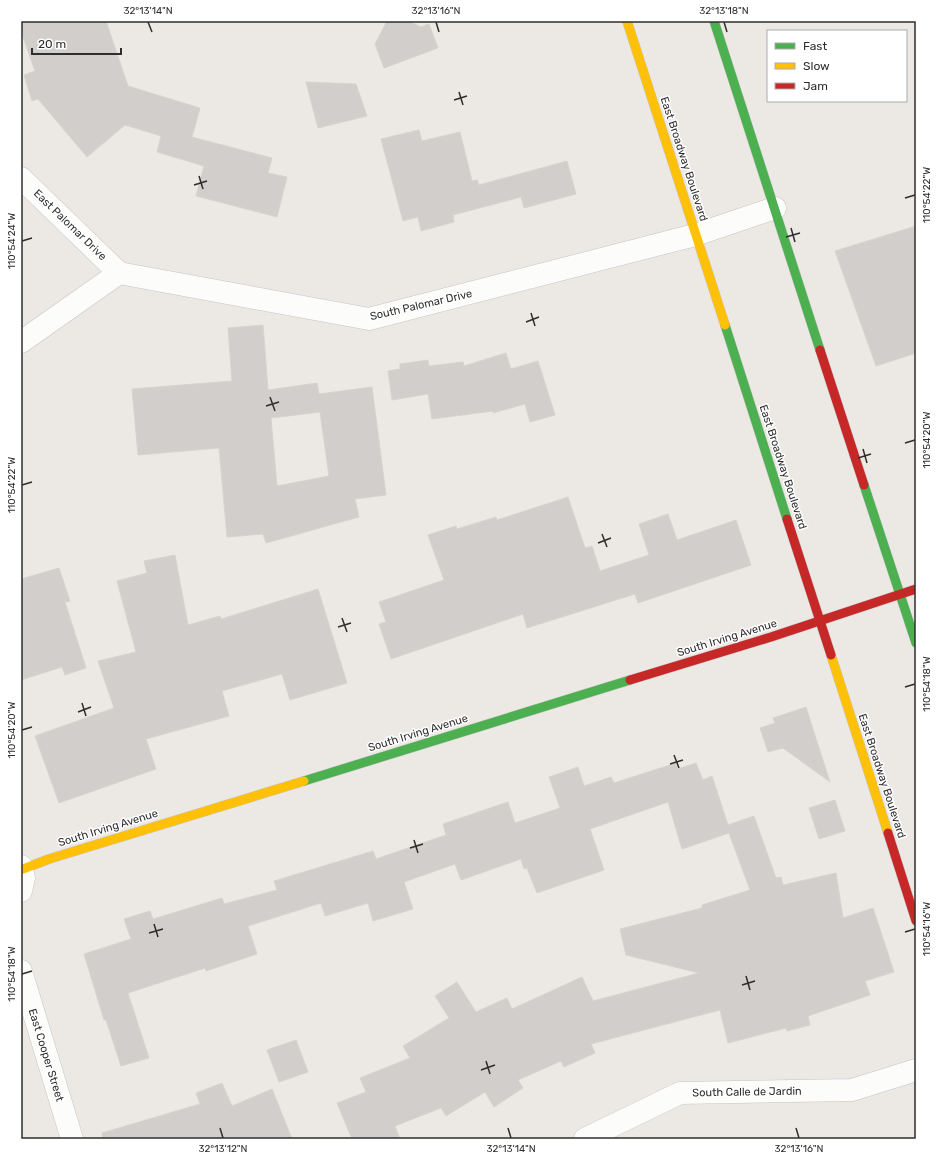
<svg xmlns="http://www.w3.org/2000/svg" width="937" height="1160" font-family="Rubik,sans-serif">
	<rect width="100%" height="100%" fill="#ece8e4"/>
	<path fill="#d1cecb" stroke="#d7d4d0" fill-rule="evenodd" d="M 21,21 L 106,21 L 128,86 L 200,108 L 192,137 L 272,158 L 268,173 L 287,177 L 277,217 L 196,196 L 204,166 L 157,152 L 161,136 L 125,125 L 87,157 L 38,99 L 32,101 L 24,75 L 35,71 L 21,31 Z
		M 387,21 L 408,21 L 421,27 L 429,24 L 438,48 L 384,68 L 375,44 Z
		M 306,82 L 356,84 L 367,116 L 318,128 Z
		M 419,130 L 422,141 L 460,132 L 472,181 L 477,180 L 479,185 L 567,161 L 576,194 L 524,208 L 521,197 L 453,215 L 454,222 L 421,231 L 418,217 L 403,221 L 381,139 Z
		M 916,226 L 916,353 L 876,366 L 835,251 Z
		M 263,325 L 268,390 L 317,383 L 319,394 L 372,387 L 386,495 L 355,499 L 359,517 L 266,543 L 263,534 L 227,537 L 219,448 L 138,455 L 132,389 L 232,381 L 228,328 ZM 320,412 L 329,476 L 277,486 L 271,418 Z
		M 506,353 L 511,369 L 538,361 L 555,415 L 530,422 L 525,404 L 493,413 L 493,411 L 432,419 L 428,394 L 392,400 L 388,371 L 400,369 L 400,364 L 428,360 L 429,366 L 463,362 L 464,366 Z
		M 568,497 L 585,548 L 592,546 L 600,571 L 649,555 L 639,524 L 668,514 L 677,540 L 736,520 L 751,565 L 638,603 L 635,594 L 527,628 L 523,614 L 391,659 L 379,624 L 386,622 L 379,602 L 444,580 L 428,535 L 456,526 L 457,529 L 496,517 L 497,520 Z
		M 175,555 L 188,625 L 220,616 L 221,619 L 318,589 L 347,683 L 290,700 L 282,674 L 222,691 L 229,716 L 146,739 L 156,769 L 59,803 L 35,736 L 114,708 L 98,661 L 136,652 L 117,581 L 147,573 L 144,561 Z
		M 59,568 L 70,601 L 65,602 L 86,668 L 65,675 L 62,667 L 21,680 L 21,579 Z
		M 806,707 L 830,782 L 783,748 L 768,752 L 760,728 L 775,723 L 773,718 Z
		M 676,763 L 678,769 L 696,763 L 703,780 L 712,776 L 728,825 L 754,816 L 776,878 L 781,877 L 783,885 L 836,873 L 843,918 L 873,908 L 894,972 L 865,981 L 870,995 L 808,1016 L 810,1025 L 787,1031 L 786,1028 L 728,1043 L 720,1010 L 591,1044 L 595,1053 L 564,1067 L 561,1061 L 518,1080 L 523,1088 L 494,1107 L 485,1092 L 446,1116 L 441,1108 L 395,1126 L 400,1139 L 352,1139 L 337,1103 L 366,1092 L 360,1078 L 410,1058 L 403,1046 L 449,1018 L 435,996 L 457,982 L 476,1012 L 507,998 L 512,1009 L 582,977 L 593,1001 L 699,973 L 626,955 L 620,929 L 702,908 L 702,905 L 750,890 L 729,833 L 682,849 L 668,802 L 590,829 L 604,870 L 537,893 L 527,868 L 524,869 L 521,859 L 461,880 L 455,864 L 404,882 L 413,909 L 373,921 L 368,903 L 325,916 L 321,903 L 248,926 L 257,954 L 206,971 L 205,968 L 128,993 L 149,1058 L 121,1066 L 106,1020 L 104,1020 L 84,954 L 131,939 L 124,919 L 150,911 L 153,919 L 222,898 L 224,904 L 277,890 L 274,881 L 373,851 L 376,859 L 446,835 L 443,824 L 508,802 L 515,823 L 560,808 L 549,777 L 578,767 L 584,786 L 611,777 L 614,783 Z
		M 835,800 L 845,831 L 819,839 L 809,808 Z
		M 296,1040 L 308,1072 L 279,1082 L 267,1050 Z
		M 222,1083 L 232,1106 L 272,1089 L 292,1139 L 103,1139 L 102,1133 L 200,1104 L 196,1093 Z"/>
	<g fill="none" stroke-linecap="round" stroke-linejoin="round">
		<defs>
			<path id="street" d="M 21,178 L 119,273
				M 119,273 L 369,319 L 695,235 L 775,208
				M 21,342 L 119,273
				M 21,866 L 24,878 L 21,891
				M 21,971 L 72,1139
				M 585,1139 L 680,1093 L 852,1090 L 916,1070"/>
			<path id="fast" d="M 714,21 L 820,350
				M 725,325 L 787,519
				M 864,485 L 916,643
				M 304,781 L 630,680"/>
			<path id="slow" d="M 627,21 L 725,325
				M 831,655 L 888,833
				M 23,869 L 49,859 L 304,781"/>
			<path id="jam" d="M 820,350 L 864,485
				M 787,519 L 831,655
				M 630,680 L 771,637 L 916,589
				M 888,833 L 916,921"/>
		</defs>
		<use href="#street" stroke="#c5c4c5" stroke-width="23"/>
		<use href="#fast" stroke="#c5c4c5" stroke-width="10"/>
		<use href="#slow" stroke="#c5c4c5" stroke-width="10"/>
		<use href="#jam" stroke="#c5c4c5" stroke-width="10"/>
		<use href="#street" stroke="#fcfcfb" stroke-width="22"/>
		<use href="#fast" stroke="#4caf50" stroke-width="9"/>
		<use href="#slow" stroke="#ffc107" stroke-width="9"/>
		<use href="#jam" stroke="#c62828" stroke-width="9"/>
	</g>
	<path fill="none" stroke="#2e2e2e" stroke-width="1.5" d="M 148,22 L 152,32M 436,22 L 439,32M 724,22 L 727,32M 459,92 L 463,105M 454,100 L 467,96M 199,176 L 203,189M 194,185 L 207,181M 905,198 L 915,195M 791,228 L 795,242M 786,237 L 800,233M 22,241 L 32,238M 531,313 L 535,326M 526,322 L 539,317M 270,397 L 275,411M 266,406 L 279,402M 905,443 L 915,440M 863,449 L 867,463M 858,458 L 871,454M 22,485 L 32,482M 602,534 L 607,547M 598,543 L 611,538M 342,618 L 347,632M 338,627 L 351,623M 905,687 L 915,684M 82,703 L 86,716M 78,712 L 91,707M 22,730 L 32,727M 674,755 L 679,768M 670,764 L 683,760M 414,840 L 418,853M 410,848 L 423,844M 154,924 L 158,937M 905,932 L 915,929M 149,933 L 163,929M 22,974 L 32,971M 746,976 L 750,990M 742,985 L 755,981M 486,1061 L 490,1074M 481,1070 L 495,1065M 220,1128 L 223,1138M 508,1128 L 511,1138M 796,1128 L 799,1138"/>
	<g text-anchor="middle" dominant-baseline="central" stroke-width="3" stroke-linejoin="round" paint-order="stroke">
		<g font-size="11" fill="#2e2e2e" stroke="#fff">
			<text transform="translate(684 159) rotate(72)">East Broadway Boulevard</text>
			<text transform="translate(70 225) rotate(44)">East Palomar Drive</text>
			<text transform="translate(421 305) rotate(-13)">South Palomar Drive</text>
			<text transform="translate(783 467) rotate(72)">East Broadway Boulevard</text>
			<text transform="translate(727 638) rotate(-17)">South Irving Avenue</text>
			<text transform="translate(418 733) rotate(-17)">South Irving Avenue</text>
			<text transform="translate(882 776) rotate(72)">East Broadway Boulevard</text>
			<text transform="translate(108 828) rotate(-17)">South Irving Avenue</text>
			<text transform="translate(46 1055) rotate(73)">East Cooper Street</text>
			<text transform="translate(747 1092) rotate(-1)">South Calle de Jardin</text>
		</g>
	</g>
	<rect width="937" height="1160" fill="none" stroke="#ffffff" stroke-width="44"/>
	<rect x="767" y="30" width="140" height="72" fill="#ffffff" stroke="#ababab"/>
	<rect x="775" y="43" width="20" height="6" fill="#4caf50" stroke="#ababab"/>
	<text x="803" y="50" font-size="12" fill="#2e2e2e">Fast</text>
	<rect x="775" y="63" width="20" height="6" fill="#ffc107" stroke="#ababab"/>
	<text x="803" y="70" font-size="12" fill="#2e2e2e">Slow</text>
	<rect x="775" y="83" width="20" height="6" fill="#c62828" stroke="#ababab"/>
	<text x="803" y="90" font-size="12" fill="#2e2e2e">Jam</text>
	<path d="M32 48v6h89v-6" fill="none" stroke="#2e2e2e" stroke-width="2"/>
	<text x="38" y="48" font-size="12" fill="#2e2e2e" stroke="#ffffff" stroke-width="3" paint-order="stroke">20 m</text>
	<rect x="22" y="22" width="893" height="1116" fill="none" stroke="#2e2e2e" stroke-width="1.5"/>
	<g font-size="10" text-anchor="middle" fill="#2e2e2e">
		<text x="148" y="14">32°13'14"N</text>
		<text x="436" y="14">32°13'16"N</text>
		<text x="724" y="14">32°13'18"N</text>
		<text transform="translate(926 195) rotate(-90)" y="4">110°54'22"W</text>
		<text transform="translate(11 241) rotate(-90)" y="4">110°54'24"W</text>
		<text transform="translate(926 440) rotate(-90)" y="4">110°54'20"W</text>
		<text transform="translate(11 485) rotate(-90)" y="4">110°54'22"W</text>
		<text transform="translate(926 684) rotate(-90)" y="4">110°54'18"W</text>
		<text transform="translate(11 730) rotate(-90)" y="4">110°54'20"W</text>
		<text transform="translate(926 929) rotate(-90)" y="4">110°54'16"W</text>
		<text transform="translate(11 974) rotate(-90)" y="4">110°54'18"W</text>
		<text x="223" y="1152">32°13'12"N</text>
		<text x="511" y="1152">32°13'14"N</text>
		<text x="799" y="1152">32°13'16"N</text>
	</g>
</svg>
